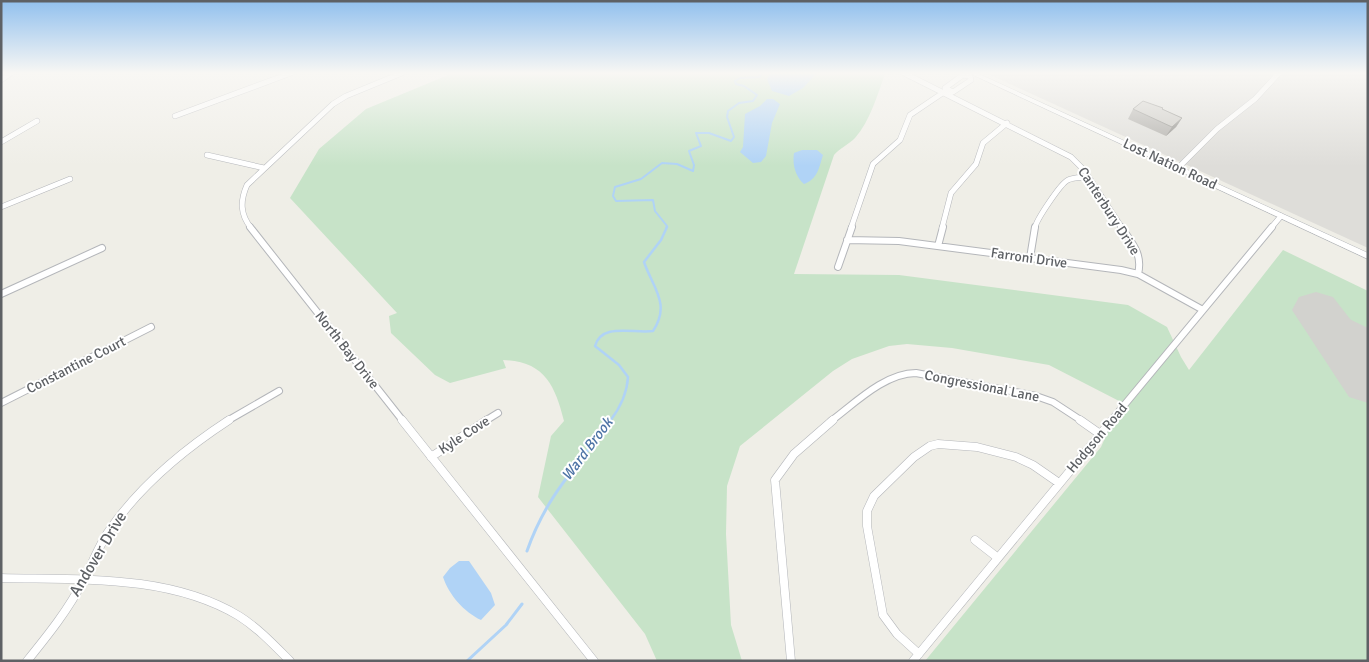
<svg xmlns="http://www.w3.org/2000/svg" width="1369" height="662" font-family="Signika,sans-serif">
	<rect width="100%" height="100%" fill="#efeee7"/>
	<path fill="#deddd9" d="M 986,73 L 1368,73 L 1368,248 Z"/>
	<path fill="#c7e3c8" d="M 453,73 L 885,73 C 878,94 870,121 855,138 C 849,144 840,148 834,155 L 794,274 L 899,275 L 1128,305 L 1167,327 L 1181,357 L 1189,370 L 1283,250 L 1368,291 L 1368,661 L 925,661 L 1101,447 L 1121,402 L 1049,365 L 952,348 L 907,344 L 889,346 L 852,359 L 833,371 L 740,446 L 727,486 L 726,534 L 731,625 L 742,661 L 657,661 L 645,634 L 538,497 L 551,436 L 564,421 C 555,385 544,361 503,360 L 506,368 L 450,383 L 435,375 L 391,333 L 389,316 L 397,313 L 290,198 L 319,149 L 366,109 Z"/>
	<path fill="#b0d3f6" d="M 770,73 L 816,73 L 816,74 L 803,88 L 789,96 L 772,91 L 767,79 Z
		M 767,99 L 773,99 L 780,104 L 772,123 L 766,156 L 761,162 L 753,163 L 740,152 L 743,147 L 745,114 L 760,106 Z
		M 802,150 L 817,150 L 823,155 C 819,167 818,179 804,184 C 796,177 792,165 794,153 Z
		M 459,561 L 469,561 L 491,593 L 495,605 L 481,620 C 464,612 449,595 443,577 L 450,568 Z"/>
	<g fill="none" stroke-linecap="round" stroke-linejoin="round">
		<path stroke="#b0d3f6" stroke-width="2" d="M 666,228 L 667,226 L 655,211 L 653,200 L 616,201 L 613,196 L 615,187 L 641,179 L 662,163 L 677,164 L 693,171 L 694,165 L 689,151 L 701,146 L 696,133 L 709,133 L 731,141 L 734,137 L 727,117 L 728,111 L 739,103 L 753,101 L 757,95 L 744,86 L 736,84 L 735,81 L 740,78 L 759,77 L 762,73"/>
		<path stroke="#b0d3f6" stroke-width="2.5" d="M 610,421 C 620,408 627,394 628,377 L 619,365 L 595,346 C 602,322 634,334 653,331 C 671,304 653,288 644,262 L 661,240 L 667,227"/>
		<path stroke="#b0d3f6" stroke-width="3" d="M 527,551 C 547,494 577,467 611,420
			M 467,661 L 506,625 L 522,604"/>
		<path fill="#d2d2ce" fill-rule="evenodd" d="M 1316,303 L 1368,328 L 1368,345 L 1309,315 L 1306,310 L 1309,305 Z"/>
		<path fill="#d2d2ce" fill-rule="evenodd" d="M 1316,292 L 1333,297 L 1368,342 L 1368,403 L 1349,397 L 1292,310 L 1299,297 Z"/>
		<defs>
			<path id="street-far2" d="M 904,73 L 1071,157 L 1084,170 L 1122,228
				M 963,75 L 970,76 L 971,80 L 953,92 L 945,88 Z
				M 1,80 L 11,73
				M 175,116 L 291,73
				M 1,142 L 37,121
				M 207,155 L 264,168
				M 1178,168 L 1217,129 L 1255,99 L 1279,73
				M 1,207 L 70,179
				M 251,228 C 240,214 240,201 247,185 L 333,104 L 346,96 L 402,73
				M 851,228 L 873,164 L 900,140 L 910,115 L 947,90
				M 942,228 L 951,193 L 976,164 L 983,143 L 1007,123
				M 1035,228 C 1036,220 1061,183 1068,180 C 1074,177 1082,178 1088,177
				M 1271,228 L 1281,216"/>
			<path id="street-far1" d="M 250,227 L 403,421
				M 1121,227 C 1132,243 1143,254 1138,274
				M 847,240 L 899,241 L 1121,270 L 1138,274 L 1203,310
				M 938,246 L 943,227
				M 1030,258 L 1035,227
				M 838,267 L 852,227
				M 1,294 L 102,248
				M 1,403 L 151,327
				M 227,421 L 279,391
				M 485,421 L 498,413
				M 831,421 C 855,403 885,373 916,373 L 1036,396 L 1053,402 L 1082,421
				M 1111,421 L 1272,227"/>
			<path id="street" d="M 402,420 L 594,661
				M 1080,420 L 1100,434
				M 431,457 L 487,420
				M 975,540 L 998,558
				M 1,578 C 79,580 169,574 239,616 C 258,628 274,645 290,661
				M 919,654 L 897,634 L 883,615 L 867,526 L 867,511 L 874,496 L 914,457 L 930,446 L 938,444 L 977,447 L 1016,457 L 1033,465 L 1059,483
				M 27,661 C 48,635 69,609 84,579 C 93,563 99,544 111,528 C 142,484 183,450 229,420
				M 791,661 L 775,480 L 794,454 L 833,420
				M 913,661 L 1112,420"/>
			<path id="secondary" d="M 969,73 L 977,73 L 1368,253 L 1368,259 Z"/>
		</defs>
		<use href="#street-far2" stroke="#b4b6ba" stroke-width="6"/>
		<use href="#street-far1" stroke="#b4b6ba" stroke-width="8"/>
		<use href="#street" stroke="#b4b6ba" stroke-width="9"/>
		<use href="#secondary" stroke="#b5b8bc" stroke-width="1"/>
		<use href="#street-far2" stroke="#fff" stroke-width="5"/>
		<use href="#street-far1" stroke="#fff" stroke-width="6"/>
		<use href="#street" stroke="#fff" stroke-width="8"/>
		<use href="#secondary" fill="#fff" fill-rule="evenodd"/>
	</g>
	<path fill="#aeaca8" d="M 1163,108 L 1162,109 L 1182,118 L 1176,127 L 1166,136 L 1128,119 L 1133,109 Z"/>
	<path fill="#8d8c88" d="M 1182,118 L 1176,127 L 1166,136 L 1172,127 Z"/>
	<path fill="#cac8c3" stroke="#8d8c88" d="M 1143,101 L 1163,108 L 1162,109 L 1182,118 L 1172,127 L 1133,109 Z"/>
	<linearGradient id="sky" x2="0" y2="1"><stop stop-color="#91c0ee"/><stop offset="0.44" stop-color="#f8f7f4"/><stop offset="1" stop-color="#f8f7f4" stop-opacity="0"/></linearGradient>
	<rect width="1369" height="166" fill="url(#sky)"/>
	<g text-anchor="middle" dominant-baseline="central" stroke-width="4" stroke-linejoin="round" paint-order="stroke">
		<g font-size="14" fill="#5e6165" stroke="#fff">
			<text transform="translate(1170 164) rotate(25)">Lost Nation Road</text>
			<text transform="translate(1109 211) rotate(57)">Canterbury Drive</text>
			<text transform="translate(1029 258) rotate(8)">Farroni Drive</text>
			<text transform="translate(347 350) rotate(52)">North Bay Drive</text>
			<text transform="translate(76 365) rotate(-27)">Constantine Court</text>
			<text transform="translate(982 386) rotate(11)">Congressional Lane</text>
			<text transform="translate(464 435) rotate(-33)">Kyle Cove</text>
			<text transform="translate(1097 438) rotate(-50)">Hodgson Road</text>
		</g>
		<g font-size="15" font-style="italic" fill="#4e74a6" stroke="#fff">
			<text transform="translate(587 449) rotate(-53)">Ward Brook</text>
		</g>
		<g font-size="16" fill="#5e6165" stroke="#fff">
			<text transform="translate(98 554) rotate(-59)">Andover Drive</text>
		</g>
	</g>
	<rect width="1369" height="662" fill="none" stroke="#5e6165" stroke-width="5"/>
</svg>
